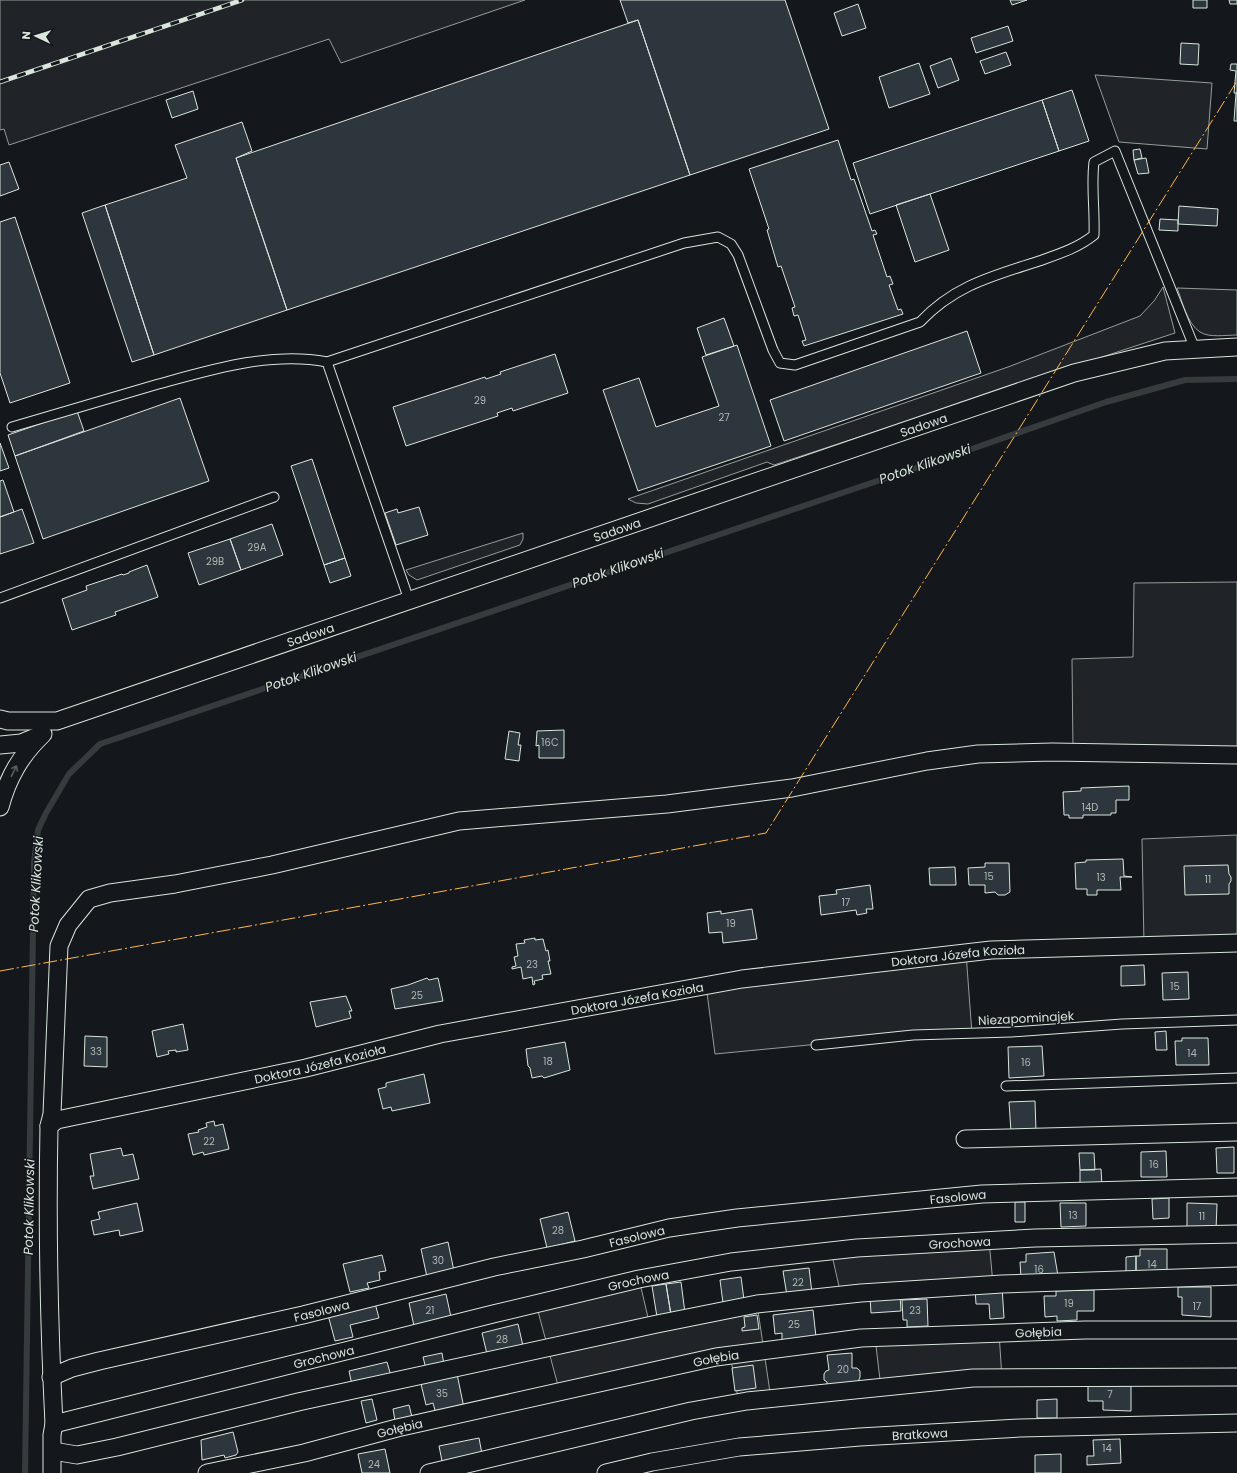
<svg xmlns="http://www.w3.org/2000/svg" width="1237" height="1473" font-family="Poppins,sans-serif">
	<rect width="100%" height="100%" fill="#14181c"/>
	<path fill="#202428" stroke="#939e99" d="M 0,0 L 525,0 L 341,63 L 329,39 L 9,145 L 4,129 L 0,130 Z
		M 1095,75 L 1212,83 L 1207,149 L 1119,142 Z
		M 1163,287 L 1175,333 L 774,465 L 767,462 L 648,504 L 636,503 L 628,499 L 1008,367 L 1140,316 L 1154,301 Z
		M 1177,288 L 1237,290 L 1237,335 C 1226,335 1209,338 1200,332 C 1187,324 1182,300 1177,288 Z
		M 523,533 L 523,539 L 520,545 L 417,580 L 409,575 L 406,570 Z
		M 1237,582 L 1237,755 L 1073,753 L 1072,659 L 1133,657 L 1134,583 Z
		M 1237,835 L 1237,943 L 1144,945 L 1142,839 Z
		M 966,953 L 972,1034 L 913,1035 L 715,1054 L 706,985 Z
		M 989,1240 L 993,1284 L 841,1295 L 831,1251 Z
		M 639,1279 L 650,1326 L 757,1304 L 771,1399 L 739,1403 L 730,1355 L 560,1393 L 536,1304 Z
		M 999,1333 L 1002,1378 L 881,1388 L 875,1338 Z"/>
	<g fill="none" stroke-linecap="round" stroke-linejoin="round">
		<path stroke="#363b3e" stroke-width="6" d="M 25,1473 L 34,862 L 38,830 L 46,813 L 69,774 L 100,744 L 966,451 L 1106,402 L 1185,380 L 1237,379"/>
	</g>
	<path fill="#2c363c" stroke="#d8e6dc" d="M 620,0 L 785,0 L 829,129 L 690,175 L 638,20 L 628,23 Z
		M 1010,0 L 1027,0 L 1012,5 Z
		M 1193,0 L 1207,0 L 1207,8 L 1193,8 Z
		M 1229,0 L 1237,0 L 1237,4 L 1230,4 Z
		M 858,4 L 866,28 L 842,36 L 834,13 Z
		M 638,20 L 690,175 L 287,310 L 236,158 Z
		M 1008,26 L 1013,41 L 976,53 L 971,38 Z
		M 1181,43 L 1199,44 L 1198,65 L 1180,64 Z
		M 1006,52 L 1011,65 L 985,74 L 980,61 Z
		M 951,58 L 959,80 L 938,88 L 930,66 Z
		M 919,63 L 930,94 L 889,108 L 879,77 Z
		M 1231,64 L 1237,64 L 1237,93 L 1234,93 L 1236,71 L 1230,70 Z
		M 1072,90 L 1089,141 L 1059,151 L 1042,100 Z
		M 193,91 L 198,109 L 172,118 L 166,100 Z
		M 1236,93 L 1237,93 L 1237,121 L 1234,121 Z
		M 1042,100 L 1059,151 L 870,214 L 853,163 Z
		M 242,122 L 252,151 L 236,158 L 287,310 L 154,355 L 105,205 L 187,178 L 175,145 Z
		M 838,140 L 851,180 L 854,179 L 872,231 L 875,230 L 877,234 L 873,235 L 887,277 L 890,276 L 893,284 L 889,285 L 898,310 L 901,309 L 903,314 L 804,346 L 802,341 L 806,340 L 798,315 L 794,316 L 792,308 L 795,307 L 781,266 L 778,267 L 767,230 L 769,229 L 749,169 Z
		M 1140,149 L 1142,158 L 1134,160 L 1133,150 Z
		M 1146,158 L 1149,173 L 1138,174 L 1134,160 Z
		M 9,162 L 19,189 L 0,196 L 0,165 Z
		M 930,194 L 949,250 L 915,262 L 896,205 Z
		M 105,205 L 154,355 L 132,362 L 82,213 Z
		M 1179,206 L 1218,209 L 1217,226 L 1178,224 Z
		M 15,217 L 70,383 L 10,403 L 0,373 L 0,222 Z
		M 1160,219 L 1178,220 L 1178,231 L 1159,230 Z
		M 724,318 L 734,346 L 706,355 L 697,328 Z
		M 967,331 L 981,373 L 784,441 L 770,400 Z
		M 737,345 L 771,446 L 638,491 L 603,390 L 639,378 L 656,427 L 719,406 L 702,357 Z
		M 555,354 L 568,393 L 513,411 L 512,408 L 497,413 L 498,416 L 406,446 L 393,407 L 485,377 L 486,379 L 501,374 L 500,372 Z
		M 180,398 L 209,481 L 43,539 L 15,456 Z
		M 77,411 L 84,431 L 15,456 L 8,435 Z
		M 0,443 L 9,468 L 0,471 Z
		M 312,459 L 345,558 L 324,565 L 291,466 Z
		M 3,480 L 14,512 L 0,517 L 0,481 Z
		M 419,507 L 428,535 L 396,545 L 385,513 L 397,509 L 398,513 Z
		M 22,509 L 34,543 L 0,554 L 0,517 Z
		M 272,524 L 283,555 L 241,570 L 230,539 Z
		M 230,539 L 241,570 L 199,585 L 188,553 Z
		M 345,558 L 351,576 L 330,583 L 324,565 Z
		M 147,565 L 158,597 L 115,612 L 116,615 L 72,630 L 62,599 L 87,590 L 86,586 L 122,574 L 123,575 L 129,573 L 129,572 Z
		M 564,730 L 564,758 L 539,758 L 539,745 L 536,746 L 537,731 Z
		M 509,731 L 520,733 L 518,745 L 521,745 L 519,761 L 505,759 Z
		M 1129,786 L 1129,800 L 1116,800 L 1116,813 L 1111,813 L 1111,815 L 1083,815 L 1083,818 L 1069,818 L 1069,815 L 1064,815 L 1063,792 L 1081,791 L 1081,788 Z
		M 1123,859 L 1124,876 L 1132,877 L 1120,877 L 1121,890 L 1097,890 L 1097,895 L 1087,895 L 1087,889 L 1076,889 L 1075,863 L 1086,862 L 1086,860 Z
		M 985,863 L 1009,863 L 1010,892 L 1005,895 L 998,895 L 995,892 L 985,893 L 985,885 L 969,885 L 968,868 L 985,867 Z
		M 1228,865 L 1229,874 L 1231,877 L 1231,881 L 1229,884 L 1229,894 L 1185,895 L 1184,866 Z
		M 955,867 L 956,885 L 930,885 L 929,868 Z
		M 870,885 L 873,909 L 866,909 L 867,913 L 857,915 L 856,910 L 821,915 L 819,896 L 837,894 L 836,890 Z
		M 752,909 L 757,939 L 723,943 L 722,932 L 709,933 L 707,913 L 721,911 L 721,914 Z
		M 535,938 L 535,940 L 543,939 L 546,951 L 548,950 L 550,961 L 548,961 L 551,974 L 542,975 L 543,979 L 534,981 L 535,984 L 533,985 L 532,977 L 523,979 L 521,967 L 512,969 L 512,967 L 516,966 L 514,957 L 518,956 L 516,944 L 525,943 L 524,940 Z
		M 1144,965 L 1145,985 L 1121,986 L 1121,966 Z
		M 1188,972 L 1189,999 L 1163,1000 L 1162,973 Z
		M 427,978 L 429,980 L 438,978 L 443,1001 L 395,1009 L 391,989 L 408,985 Z
		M 346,996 L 352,1011 L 349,1011 L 351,1018 L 316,1027 L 310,1002 Z
		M 183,1024 L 188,1050 L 176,1052 L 176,1050 L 168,1051 L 169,1054 L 157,1057 L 152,1031 Z
		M 1166,1031 L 1167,1050 L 1156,1050 L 1155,1032 Z
		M 85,1036 L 107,1037 L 107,1067 L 84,1066 Z
		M 1182,1038 L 1208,1038 L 1209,1065 L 1176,1065 L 1175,1041 L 1182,1041 Z
		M 565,1042 L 570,1070 L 544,1078 L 542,1076 L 532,1078 L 530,1068 L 528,1066 L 526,1049 Z
		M 1042,1046 L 1044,1076 L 1009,1078 L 1008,1047 Z
		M 424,1074 L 430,1103 L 392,1111 L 391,1107 L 383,1109 L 378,1089 L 386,1087 L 386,1083 Z
		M 1035,1101 L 1036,1131 L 1011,1132 L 1009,1102 Z
		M 214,1121 L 215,1126 L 223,1124 L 229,1149 L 204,1155 L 203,1152 L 193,1155 L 188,1134 L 199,1132 L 198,1130 L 207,1127 L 206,1123 Z
		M 1234,1147 L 1234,1173 L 1217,1173 L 1216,1148 Z
		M 121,1148 L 123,1156 L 133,1154 L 139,1179 L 93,1189 L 90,1176 L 94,1176 L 90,1154 Z
		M 1166,1151 L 1167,1177 L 1141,1177 L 1141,1152 Z
		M 1079,1153 L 1094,1153 L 1095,1170 L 1080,1170 Z
		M 1101,1169 L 1102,1186 L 1080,1187 L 1080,1170 Z
		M 1169,1198 L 1169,1218 L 1153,1219 L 1152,1199 Z
		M 1015,1202 L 1025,1202 L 1025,1222 L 1015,1222 Z
		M 137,1203 L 143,1231 L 120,1236 L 119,1230 L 94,1235 L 91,1221 L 100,1219 L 98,1212 Z
		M 1060,1203 L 1086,1203 L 1086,1226 L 1061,1227 Z
		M 1187,1203 L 1217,1204 L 1216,1230 L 1187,1229 Z
		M 568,1212 L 575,1241 L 547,1248 L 540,1219 Z
		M 448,1242 L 454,1271 L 427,1277 L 421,1249 Z
		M 1140,1249 L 1167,1249 L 1167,1272 L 1136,1273 L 1136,1256 L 1140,1256 Z
		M 1054,1252 L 1058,1276 L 1021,1278 L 1020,1262 L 1026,1262 L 1026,1254 Z
		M 382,1255 L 386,1271 L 379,1272 L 380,1280 L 367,1283 L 369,1288 L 350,1292 L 343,1264 Z
		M 1136,1256 L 1136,1272 L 1126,1272 L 1126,1257 Z
		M 809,1268 L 812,1293 L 787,1296 L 783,1271 Z
		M 741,1277 L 744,1300 L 723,1303 L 720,1280 Z
		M 681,1282 L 685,1313 L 671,1315 L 666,1284 Z
		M 666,1284 L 671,1315 L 657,1317 L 652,1286 Z
		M 1002,1287 L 1004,1318 L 990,1319 L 989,1304 L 976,1304 L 975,1288 Z
		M 1178,1287 L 1211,1287 L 1211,1317 L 1182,1315 L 1182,1297 L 1178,1297 Z
		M 1094,1290 L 1094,1311 L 1077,1311 L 1077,1320 L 1057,1321 L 1057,1316 L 1045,1317 L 1044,1296 L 1056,1296 L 1056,1291 Z
		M 446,1294 L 451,1317 L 414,1326 L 409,1303 Z
		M 900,1295 L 901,1311 L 871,1313 L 870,1297 Z
		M 927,1299 L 928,1326 L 907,1327 L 907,1320 L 903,1320 L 902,1300 Z
		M 375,1303 L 379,1318 L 350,1325 L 353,1337 L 335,1341 L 328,1315 Z
		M 813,1310 L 816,1337 L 782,1340 L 782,1333 L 775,1334 L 773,1315 Z
		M 757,1315 L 759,1329 L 742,1331 L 742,1328 L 745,1327 L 744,1317 Z
		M 518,1324 L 523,1346 L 487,1354 L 482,1333 Z
		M 442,1353 L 444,1365 L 426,1369 L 423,1357 Z
		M 852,1353 L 852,1368 L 857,1368 L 860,1371 L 860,1377 L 858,1382 L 827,1385 L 827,1382 L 824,1380 L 824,1374 L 826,1371 L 829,1370 L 827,1355 Z
		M 387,1362 L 391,1376 L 352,1385 L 349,1371 Z
		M 753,1365 L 756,1388 L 735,1391 L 732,1368 Z
		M 457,1374 L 464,1408 L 436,1414 L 433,1403 L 426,1405 L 421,1384 Z
		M 1088,1386 L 1131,1386 L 1131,1411 L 1103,1410 L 1103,1401 L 1088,1401 Z
		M 372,1399 L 377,1420 L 366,1423 L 361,1401 Z
		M 1057,1399 L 1057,1418 L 1037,1418 L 1037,1400 Z
		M 409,1405 L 412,1417 L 395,1421 L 393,1409 Z
		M 233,1432 L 238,1452 L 236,1455 L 225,1458 L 224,1455 L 202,1460 L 201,1440 Z
		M 479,1438 L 482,1454 L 442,1461 L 439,1446 Z
		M 1120,1439 L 1121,1463 L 1087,1465 L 1087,1456 L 1094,1456 L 1093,1440 Z
		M 385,1449 L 390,1473 L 362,1473 L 358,1454 Z
		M 1061,1454 L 1061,1473 L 1035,1473 L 1035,1455 Z"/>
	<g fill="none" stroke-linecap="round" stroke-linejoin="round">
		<defs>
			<path id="service" d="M 12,427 C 60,413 107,399 155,385 C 210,370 270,351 327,362
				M 0,598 L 274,497
				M 409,600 L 327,362 L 684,243 L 718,237 L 731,244 L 738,255 L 773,350 L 780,363 L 795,365 L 920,322 C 955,285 993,276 1039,261 C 1059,254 1078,248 1094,235 C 1095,209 1091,187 1094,162 L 1115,151 L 1195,349
				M 816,1045 L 913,1035 L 1011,1032 L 1122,1024 L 1237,1020
				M 1006,1086 L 1237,1078"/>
			<g id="minor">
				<path id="s1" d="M 0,719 L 8,721 L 57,721 L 1074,373 L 1165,351 L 1237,347"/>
				<path d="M 0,745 L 21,743 L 38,736"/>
				<path d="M 0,807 C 8,777 21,755 43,734"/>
				<path id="s2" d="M 49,1126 L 57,1120 L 306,1068 L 440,1034 L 742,979 L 991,950 L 1237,943"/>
				<path d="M 965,1139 L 1237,1132"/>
				<path id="s3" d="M 51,1377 L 72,1368 L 99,1361 L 303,1315 L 494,1267 L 583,1249 L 669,1228 L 737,1218 L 982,1194 L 1237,1187"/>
				<path id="s4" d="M 54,1424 L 493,1314 L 639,1279 L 731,1262 L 857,1248 L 1035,1238 L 1237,1234"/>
				<path d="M 53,1451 L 77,1455 L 117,1447 L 298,1402 L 657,1324 L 757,1304 L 861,1293 L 1002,1284 L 1237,1276"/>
				<path d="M 52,1473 L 52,1435 L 54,1424 C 49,1325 47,1226 49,1126 L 52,1114 L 59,946 L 68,925 L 89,899 L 110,893 L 175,884 L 272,865 L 459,821 L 667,804 L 792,788 L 927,761 L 978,754 L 1052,752 L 1237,755"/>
				<path id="s5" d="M 207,1473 L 304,1453 L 397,1428 L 716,1357 L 861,1338 L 1085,1330 L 1237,1330"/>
				<path d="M 429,1473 L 691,1411 L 747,1401 L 973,1378 L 1237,1377"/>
				<path id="s6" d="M 606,1473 L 652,1462 L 739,1447 L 860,1437 L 1020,1428 L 1237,1423"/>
			</g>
		</defs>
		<use href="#service" stroke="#d8e6dc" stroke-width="11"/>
		<use href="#minor" stroke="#d8e6dc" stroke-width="19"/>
		<use href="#service" stroke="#14181c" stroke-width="9"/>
		<use href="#minor" stroke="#14181c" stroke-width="17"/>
		<defs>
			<path id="rail" d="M 0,82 L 242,0"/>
		</defs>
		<use href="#rail" stroke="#d8e6dc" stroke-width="4.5"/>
		<use href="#rail" stroke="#14181c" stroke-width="3" stroke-dasharray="9" stroke-linecap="butt"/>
		<path stroke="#ffb74d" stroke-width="1" stroke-dasharray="14 3 2 3" stroke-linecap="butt" d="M 0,971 L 766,833 L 1237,81"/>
	</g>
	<defs><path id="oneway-shaft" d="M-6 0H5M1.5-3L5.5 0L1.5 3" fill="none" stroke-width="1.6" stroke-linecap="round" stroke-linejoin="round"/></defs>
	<use stroke="#59605f" href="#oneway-shaft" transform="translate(14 771) rotate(-64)"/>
	<g text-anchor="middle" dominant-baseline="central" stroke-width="3" stroke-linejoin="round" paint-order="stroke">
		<g font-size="10" fill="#adbab4">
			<text x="480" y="400">29</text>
			<text x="724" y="417">27</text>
			<text x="257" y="547">29A</text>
			<text x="215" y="561">29B</text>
			<text x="550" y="742">16C</text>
			<text x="1090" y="807">14D</text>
			<text x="989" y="876">15</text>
			<text x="1101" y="877">13</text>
			<text x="1208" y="879">11</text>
			<text x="846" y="902">17</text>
			<text x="731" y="923">19</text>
			<text x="532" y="964">23</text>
			<text x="1175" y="986">15</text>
			<text x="417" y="995">25</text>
			<text x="96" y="1051">33</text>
			<text x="1192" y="1053">14</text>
			<text x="548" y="1061">18</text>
			<text x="1026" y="1062">16</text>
			<text x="209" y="1141">22</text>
			<text x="1154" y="1164">16</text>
			<text x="1073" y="1215">13</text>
			<text x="1202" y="1216">11</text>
			<text x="558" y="1230">28</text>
			<text x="438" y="1260">30</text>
			<text x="1152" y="1264">14</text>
			<text x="1039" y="1269">16</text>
			<text x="798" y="1282">22</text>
			<text x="1069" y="1303">19</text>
			<text x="1197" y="1306">17</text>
			<text x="430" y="1310">21</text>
			<text x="915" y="1310">23</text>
			<text x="794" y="1324">25</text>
			<text x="502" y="1339">28</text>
			<text x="843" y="1369">20</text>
			<text x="442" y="1393">35</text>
			<text x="1110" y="1394">7</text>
			<text x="1107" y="1448">14</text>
			<text x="374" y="1464">24</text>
		</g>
		<g font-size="12" fill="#d8e6dc" stroke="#14181c">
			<text stroke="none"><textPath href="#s1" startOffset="973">Sadowa</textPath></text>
			<text stroke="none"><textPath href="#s1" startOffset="649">Sadowa</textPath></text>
			<text stroke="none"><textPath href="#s1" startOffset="325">Sadowa</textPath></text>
			<text stroke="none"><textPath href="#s2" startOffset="927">Doktora Józefa Kozioła</textPath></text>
			<text stroke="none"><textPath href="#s2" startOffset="603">Doktora Józefa Kozioła</textPath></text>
			<text transform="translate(1026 1018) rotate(-3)">Niezapominajek</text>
			<text stroke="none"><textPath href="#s2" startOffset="279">Doktora Józefa Kozioła</textPath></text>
			<text stroke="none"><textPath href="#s3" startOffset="927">Fasolowa</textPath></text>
			<text stroke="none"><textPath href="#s3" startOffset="603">Fasolowa</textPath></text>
			<text stroke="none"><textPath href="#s4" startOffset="926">Grochowa</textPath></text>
			<text stroke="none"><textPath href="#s4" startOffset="602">Grochowa</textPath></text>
			<text stroke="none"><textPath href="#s3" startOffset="279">Fasolowa</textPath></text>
			<text stroke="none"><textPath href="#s5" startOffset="846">Gołębia</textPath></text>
			<text stroke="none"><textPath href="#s4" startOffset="278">Grochowa</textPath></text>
			<text stroke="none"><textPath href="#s5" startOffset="522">Gołębia</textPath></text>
			<text stroke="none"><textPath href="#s5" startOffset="198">Gołębia</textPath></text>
			<text stroke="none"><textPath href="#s6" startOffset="317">Bratkowa</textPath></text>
		</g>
		<g font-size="13" font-style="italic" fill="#d8e6dc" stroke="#14181c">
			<text transform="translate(925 464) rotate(-19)">Potok Klikowski</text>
			<text transform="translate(618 568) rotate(-19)">Potok Klikowski</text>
			<text transform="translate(311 672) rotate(-19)">Potok Klikowski</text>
			<text transform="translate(36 884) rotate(-87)">Potok Klikowski</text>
			<text transform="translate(29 1207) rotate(-89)">Potok Klikowski</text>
		</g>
	</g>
	<g transform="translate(36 36) rotate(274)" stroke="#14181c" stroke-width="3" paint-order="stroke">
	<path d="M0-3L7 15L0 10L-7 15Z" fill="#d8e6dc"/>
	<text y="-6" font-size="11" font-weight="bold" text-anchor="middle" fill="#d8e6dc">N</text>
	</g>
</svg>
